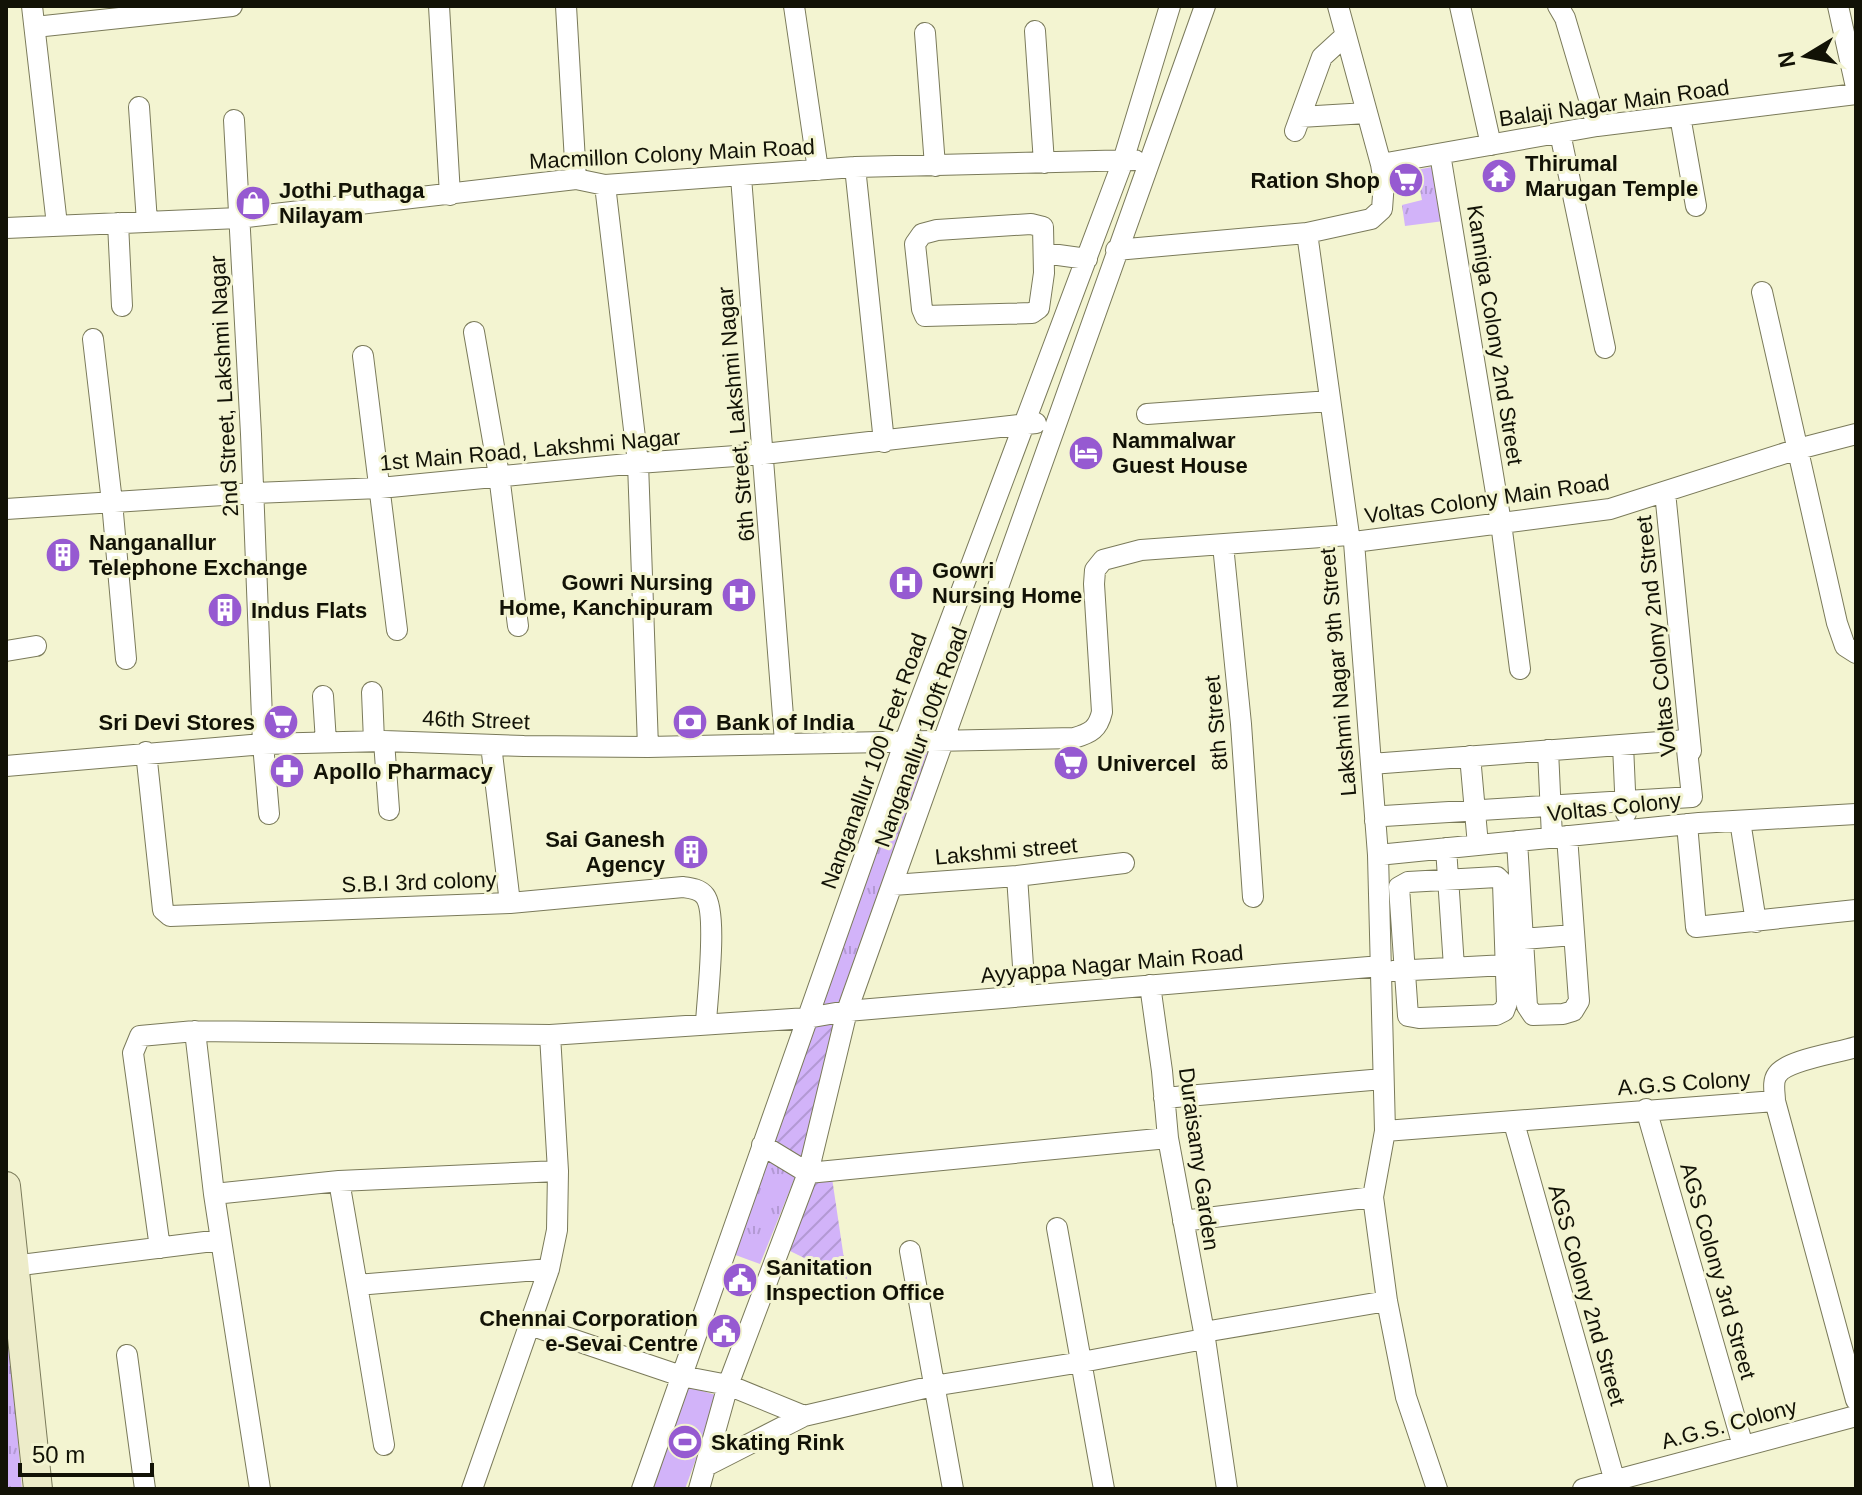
<svg xmlns="http://www.w3.org/2000/svg" width="1862" height="1495" font-family="Arial,sans-serif">
	<defs>
		<pattern id="grass-tufts" width="24" height="20" patternUnits="userSpaceOnUse" patternTransform="scale(2)"><rect width="24" height="20" fill="#d2b3f9"/><path d="M3 7l-1-3M5 7V3M7 7l1-3M15 17l-1-3M17 17v-4M19 17l1-3" fill="none" stroke="#b399d4"/></pattern>
		<pattern id="garden-furrows" width="10" height="10" patternUnits="userSpaceOnUse" patternTransform="scale(2)"><rect width="10" height="10" fill="#d2b3f9"/><path d="M-1 1l2-2M0 10L10 0M9 11l2-2" fill="none" stroke="#b399d4"/></pattern>
	</defs>
	<rect width="100%" height="100%" fill="#f3f4d1"/>
	<path fill="url(#grass-tufts)" d="M 1437,166 L 1444,221 L 1405,226 L 1402,205 L 1422,200 L 1416,170 Z
		M 908,749 L 936,749 L 843,1007 L 814,1011 Z
		M 767,1156 L 798,1170 L 760,1264 L 730,1253 Z
		M 10,1344 L 22,1489 L 6,1489 L 6,1345 Z"/>
	<path fill="url(#garden-furrows)" d="M 840,1020 L 804,1159 L 775,1141 L 811,1022 Z
		M 832,1178 L 847,1279 L 790,1251 L 811,1182 Z"/>
	<path fill="#d2b3f9" d="M 686,1386 L 719,1396 L 685,1489 L 653,1489 Z"/>
	<g fill="none" stroke-linecap="round" stroke-linejoin="round">
		<defs>
			<path id="street" d="M 32,6 L 57,225
				M 439,6 L 450,195
				M 566,6 L 576,179
				M 794,6 L 818,170
				M 1460,6 L 1491,145
				M 1558,6 L 1565,18 L 1597,126
				M 1838,6 L 1856,87
				M 35,27 L 232,6
				M 1035,31 L 1044,163
				M 925,33 L 935,166
				M 139,107 L 147,222
				M 1680,116 L 1696,206
				M 1300,117 L 1367,113
				M 234,120 L 251,434 L 263,744 L 269,814
				M 1295,131 L 1322,57 L 1346,35
				M 1560,133 L 1605,348
				M 1440,154 L 1501,523 L 1520,669
				M 1381,164 L 1597,126 L 1856,94
				M 855,167 L 884,442
				M 741,177 L 785,742
				M 605,185 L 638,463 L 648,747
				M 118,223 L 122,306
				M 1031,224 L 1043,227 L 1044,273 L 1039,308 L 1032,313 L 925,316 L 922,309 L 915,244 L 922,234 L 937,230 Z
				M 6,228 L 239,218 L 576,179 L 605,185 L 855,167 L 1135,160
				M 1307,233 L 1349,535 L 1354,542 L 1378,855 L 1385,1131 L 1373,1197 L 1387,1301 L 1406,1397 L 1437,1489
				M 1116,250 L 1307,233 L 1371,219 L 1382,209 L 1384,182 L 1381,164 L 1338,6
				M 1044,253 L 1087,259
				M 1762,292 L 1837,623 L 1845,646 L 1856,653
				M 474,332 L 499,475 L 518,626
				M 93,339 L 112,502 L 126,659
				M 363,356 L 397,630
				M 1147,414 L 1330,401
				M 1665,492 L 1691,751
				M 6,509 L 254,493 L 380,488 L 638,463 L 764,454 L 1036,423
				M 1354,542 L 1610,509 L 1798,449 L 1856,434
				M 1223,545 L 1241,724 L 1253,897
				M 6,651 L 36,646
				M 372,692 L 374,741
				M 323,696 L 326,742
				M 384,741 L 389,810
				M 491,745 L 510,903
				M 1623,745 L 1626,813
				M 1548,750 L 1552,837
				M 146,752 L 163,910 L 170,916 L 510,903 L 683,887 C 691,888 700,889 705,896 C 718,913 707,999 706,1023
				M 1470,756 L 1478,845
				M 1371,764 L 1686,740 L 1692,797 L 1384,816 L 1375,821
				M 6,766 L 263,744 L 384,741 L 524,746 L 648,747 L 1074,738 C 1091,733 1098,729 1102,712 L 1094,584 L 1095,570 L 1103,560 L 1141,550 L 1349,535
				M 1740,821 L 1756,922
				M 1687,824 L 1696,927 L 1856,910
				M 1517,841 L 1527,1006 L 1533,1015 L 1563,1014 L 1573,1011 L 1579,1001 L 1567,836
				M 1446,848 L 1454,967
				M 1378,855 L 1699,823 L 1856,814
				M 1017,876 L 1025,996
				M 1497,877 L 1503,883 L 1507,1003 L 1504,1011 L 1496,1015 L 1419,1018 L 1408,1016 L 1399,887 L 1408,882 Z
				M 893,885 L 1017,876 L 1124,863
				M 1522,939 L 1574,935
				M 1393,971 L 1506,965
				M 1150,985 L 1162,1071 L 1168,1138 L 1204,1332 L 1227,1489
				M 195,1031 L 214,1194
				M 1164,1098 L 1383,1079
				M 1775,1101 C 1775,1093 1772,1082 1777,1075 C 1786,1060 1838,1053 1856,1047
				M 1646,1109 L 1743,1446
				M 1514,1123 L 1617,1489
				M 1385,1131 L 1775,1101 L 1856,1400
				M 762,1145 L 808,1173 L 1168,1138
				M 339,1181 L 357,1285
				M 1183,1221 L 1373,1197
				M 1057,1228 L 1104,1489
				M 221,1240 L 214,1194 L 339,1181 L 558,1171
				M 160,1248 L 133,1053 L 140,1036 L 195,1031 L 550,1035 L 807,1018 L 847,1011 L 1381,966
				M 910,1251 L 953,1489
				M 13,1266 L 221,1240 L 260,1489
				M 530,1325 L 681,1376 L 728,1385 L 804,1416 L 933,1386 L 1082,1362 L 1204,1339
				M 1204,1332 L 1387,1301
				M 127,1355 L 145,1489
				M 384,1445 L 357,1285 L 549,1269
				M 706,1466 L 804,1416
				M 472,1489 L 549,1269 L 557,1230 L 558,1171 L 550,1035
				M 642,1489 L 905,741 L 1123,161 L 1170,6
				M 699,1489 L 728,1385 L 808,1173 L 847,1011 L 1205,6
				M 1583,1489 L 1856,1416"/>
			<path id="secondary" d="M 6,1186 L 38,1489"/>
		</defs>
		<use href="#street" stroke="#7a7a5a" stroke-width="22"/>
		<use href="#secondary" stroke="#7a7a5a" stroke-width="30"/>
		<use href="#street" stroke="#fff" stroke-width="20"/>
		<use href="#secondary" stroke="#edecc9" stroke-width="28"/>
	</g>
	<defs>
		<symbol id="temple-disc" viewBox="-11 -11 22 22"><circle r="9.5" fill="#965ad1" stroke="#f3f4d1"/><path d="M0-6L5-2H3V0L6.5 2.5H4V6H1.5V3h-3V6H-4V2.5H-6.5L-3 0V-2H-5Z" fill="#fff"/></symbol>
		<symbol id="supermarket-disc" viewBox="-11 -11 22 22"><circle r="9.5" fill="#965ad1" stroke="#f3f4d1"/><path d="M-6-5.5h2.5l.6 2H6L4.5 2H-2.5L-4.4-4H-6ZM-1.5 3.2a1.3 1.3 0 1 0 .1 0ZM3 3.2a1.3 1.3 0 1 0 .1 0Z" fill="#fff"/></symbol>
		<symbol id="shop-disc" viewBox="-11 -11 22 22"><circle r="9.5" fill="#965ad1" stroke="#f3f4d1"/><path d="M-5-2.5h2.3a2.7 3.5 0 0 1 5.4 0H5L5.5 6h-11ZM-1.5-2.5h3a1.5 2.3 0 0 0-3 0Z" fill="#fff"/></symbol>
		<symbol id="hotel-disc" viewBox="-11 -11 22 22"><circle r="9.5" fill="#965ad1" stroke="#f3f4d1"/><path d="M-6-4.5h1.5V1H6V5H4.5V3h-9V5H-6ZM-4 0a1.8 1.8 0 1 1 3.6 0ZM.5 0V-2.5h3Q6-2.5 6 0Z" fill="#fff"/></symbol>
		<symbol id="building-disc" viewBox="-11 -11 22 22"><circle r="9.5" fill="#965ad1" stroke="#f3f4d1"/><path d="M-4-6H4V6H1V3H-1V6H-4ZM-2.5-4.3h1.7v1.8h-1.7ZM.8-4.3h1.7v1.8H.8ZM-2.5-1h1.7V.8h-1.7ZM.8-1h1.7V.8H.8Z" fill="#fff"/></symbol>
		<symbol id="hospital-disc" viewBox="-11 -11 22 22"><circle r="9.5" fill="#965ad1" stroke="#f3f4d1"/><path d="M-5-5h3v3.5h4V-5h3V5h-3V1.5h-4V5h-3Z" fill="#fff"/></symbol>
		<symbol id="bank-disc" viewBox="-11 -11 22 22"><circle r="9.5" fill="#965ad1" stroke="#f3f4d1"/><path d="M-6-4H6V4H-6ZM0-2.3a2.3 2.3 0 1 0 0 4.6a2.3 2.3 0 1 0 0-4.6Z" fill="#fff"/></symbol>
		<symbol id="pharmacy-disc" viewBox="-11 -11 22 22"><circle r="9.5" fill="#965ad1" stroke="#f3f4d1"/><path d="M-2-6h4v4h4v4h-4v4h-4v-4h-4v-4h4Z" fill="#fff"/></symbol>
		<symbol id="civic-disc" viewBox="-11 -11 22 22"><circle r="9.5" fill="#965ad1" stroke="#f3f4d1"/><path d="M-.6-6.5H3V-4.5H.6V-3L4-1V1h2V6H-6V1h2V-1L-.6-3ZM-1.2 2.5V6h2.4V2.5Z" fill="#fff"/></symbol>
		<symbol id="stadium-disc" viewBox="-11 -11 22 22"><circle r="9.5" fill="#965ad1" stroke="#f3f4d1"/><path d="M0-5a6.5 5 0 1 0 0 10a6.5 5 0 1 0 0-10ZM-3.5-1.8h7v3.6h-7Z" fill="#fff"/></symbol>
	</defs>
	<g fill-rule="evenodd">
		<use href="#temple-disc" x="1479" y="156" width="40" height="40"/>
		<use href="#supermarket-disc" x="1386" y="160" width="40" height="40"/>
		<use href="#shop-disc" x="233" y="183" width="40" height="40"/>
		<use href="#hotel-disc" x="1066" y="433" width="40" height="40"/>
		<use href="#building-disc" x="43" y="535" width="40" height="40"/>
		<use href="#hospital-disc" x="886" y="563" width="40" height="40"/>
		<use href="#hospital-disc" x="719" y="575" width="40" height="40"/>
		<use href="#building-disc" x="205" y="590" width="40" height="40"/>
		<use href="#supermarket-disc" x="261" y="702" width="40" height="40"/>
		<use href="#bank-disc" x="670" y="702" width="40" height="40"/>
		<use href="#supermarket-disc" x="1051" y="743" width="40" height="40"/>
		<use href="#pharmacy-disc" x="267" y="751" width="40" height="40"/>
		<use href="#building-disc" x="671" y="832" width="40" height="40"/>
		<use href="#civic-disc" x="720" y="1260" width="40" height="40"/>
		<use href="#civic-disc" x="704" y="1311" width="40" height="40"/>
		<use href="#stadium-disc" x="665" y="1422" width="40" height="40"/>
	</g>
	<g text-anchor="middle" dominant-baseline="central" stroke-width="6" stroke-linejoin="round" paint-order="stroke">
		<g font-size="22" fill="#121206" stroke="#f3f4d1">
			<text transform="translate(1614 103) rotate(-8)">Balaji Nagar Main Road</text>
			<text transform="translate(672 154) rotate(-3)">Macmillon Colony Main Road</text>
			<text transform="translate(1495 335) rotate(81)">Kanniga Colony 2nd Street</text>
			<text transform="translate(224 386) rotate(-93)">2nd Street, Lakshmi Nagar</text>
			<text transform="translate(736 414) rotate(-95)">6th Street, Lakshmi Nagar</text>
			<text transform="translate(530 450) rotate(-5)">1st Main Road, Lakshmi Nagar</text>
			<text transform="translate(1487 499) rotate(-8)">Voltas Colony Main Road</text>
			<text transform="translate(1656 636) rotate(-96)">Voltas Colony 2nd Street</text>
			<text transform="translate(1338 672) rotate(-95)">Lakshmi Nagar 9th Street</text>
			<text transform="translate(476 720) rotate(2)">46th Street</text>
			<text transform="translate(1216 723) rotate(-95)">8th Street</text>
			<text transform="translate(921 737) rotate(-70)">Nanganallur 100ft Road</text>
			<text transform="translate(874 761) rotate(-70)">Nanganallur 100 Feet Road</text>
			<text transform="translate(1614 807) rotate(-6)">Voltas Colony</text>
			<text transform="translate(1006 851) rotate(-5)">Lakshmi street</text>
			<text transform="translate(419 882) rotate(-2)">S.B.I 3rd colony</text>
			<text transform="translate(1112 964) rotate(-5)">Ayyappa Nagar Main Road</text>
			<text transform="translate(1684 1083) rotate(-4)">A.G.S Colony</text>
			<text transform="translate(1199 1159) rotate(82)">Duraisamy Garden</text>
			<text transform="translate(1718 1271) rotate(74)">AGS Colony 3rd Street</text>
			<text transform="translate(1587 1295) rotate(74)">AGS Colony 2nd Street</text>
			<text transform="translate(1729 1424) rotate(-15)">A.G.S. Colony</text>
		</g>
		<g font-size="22" font-weight="bold" fill="#121206" stroke="#f3f4d1" text-anchor="start">
			<text x="1525" y="163">Thirumal<tspan x="1525" dy="25">Marugan Temple</tspan></text>
			<text x="1380" y="180" text-anchor="end">Ration Shop</text>
			<text x="279" y="190">Jothi Puthaga<tspan x="279" dy="25">Nilayam</tspan></text>
			<text x="1112" y="440">Nammalwar<tspan x="1112" dy="25">Guest House</tspan></text>
			<text x="89" y="542">Nanganallur<tspan x="89" dy="25">Telephone Exchange</tspan></text>
			<text x="932" y="570">Gowri<tspan x="932" dy="25">Nursing Home</tspan></text>
			<text x="713" y="582" text-anchor="end">Gowri Nursing<tspan x="713" dy="25">Home, Kanchipuram</tspan></text>
			<text x="251" y="610">Indus Flats</text>
			<text x="255" y="722" text-anchor="end">Sri Devi Stores</text>
			<text x="716" y="722">Bank of India</text>
			<text x="1097" y="763">Univercel</text>
			<text x="313" y="771">Apollo Pharmacy</text>
			<text x="665" y="839" text-anchor="end">Sai Ganesh<tspan x="665" dy="25">Agency</tspan></text>
			<text x="766" y="1267">Sanitation<tspan x="766" dy="25">Inspection Office</tspan></text>
			<text x="698" y="1318" text-anchor="end">Chennai Corporation<tspan x="698" dy="25">e-Sevai Centre</tspan></text>
			<text x="711" y="1442">Skating Rink</text>
		</g>
	</g>
	<rect width="1862" height="1495" fill="none" stroke="#121206" stroke-width="16"/>
	<g transform="translate(1806 56) rotate(260)" stroke="#f3f4d1" stroke-width="6" paint-order="stroke">
	<path d="M0-6L14 30L0 20L-14 30Z" fill="#121206"/>
	<text y="-12" font-size="22" font-weight="bold" text-anchor="middle" fill="#121206">N</text>
	</g>
	<path d="M20 1463v12h132v-12" fill="none" stroke="#121206" stroke-width="4"/>
	<text x="32" y="1463" font-size="24" fill="#121206" stroke="#f3f4d1" stroke-width="6" paint-order="stroke">50 m</text>
</svg>
